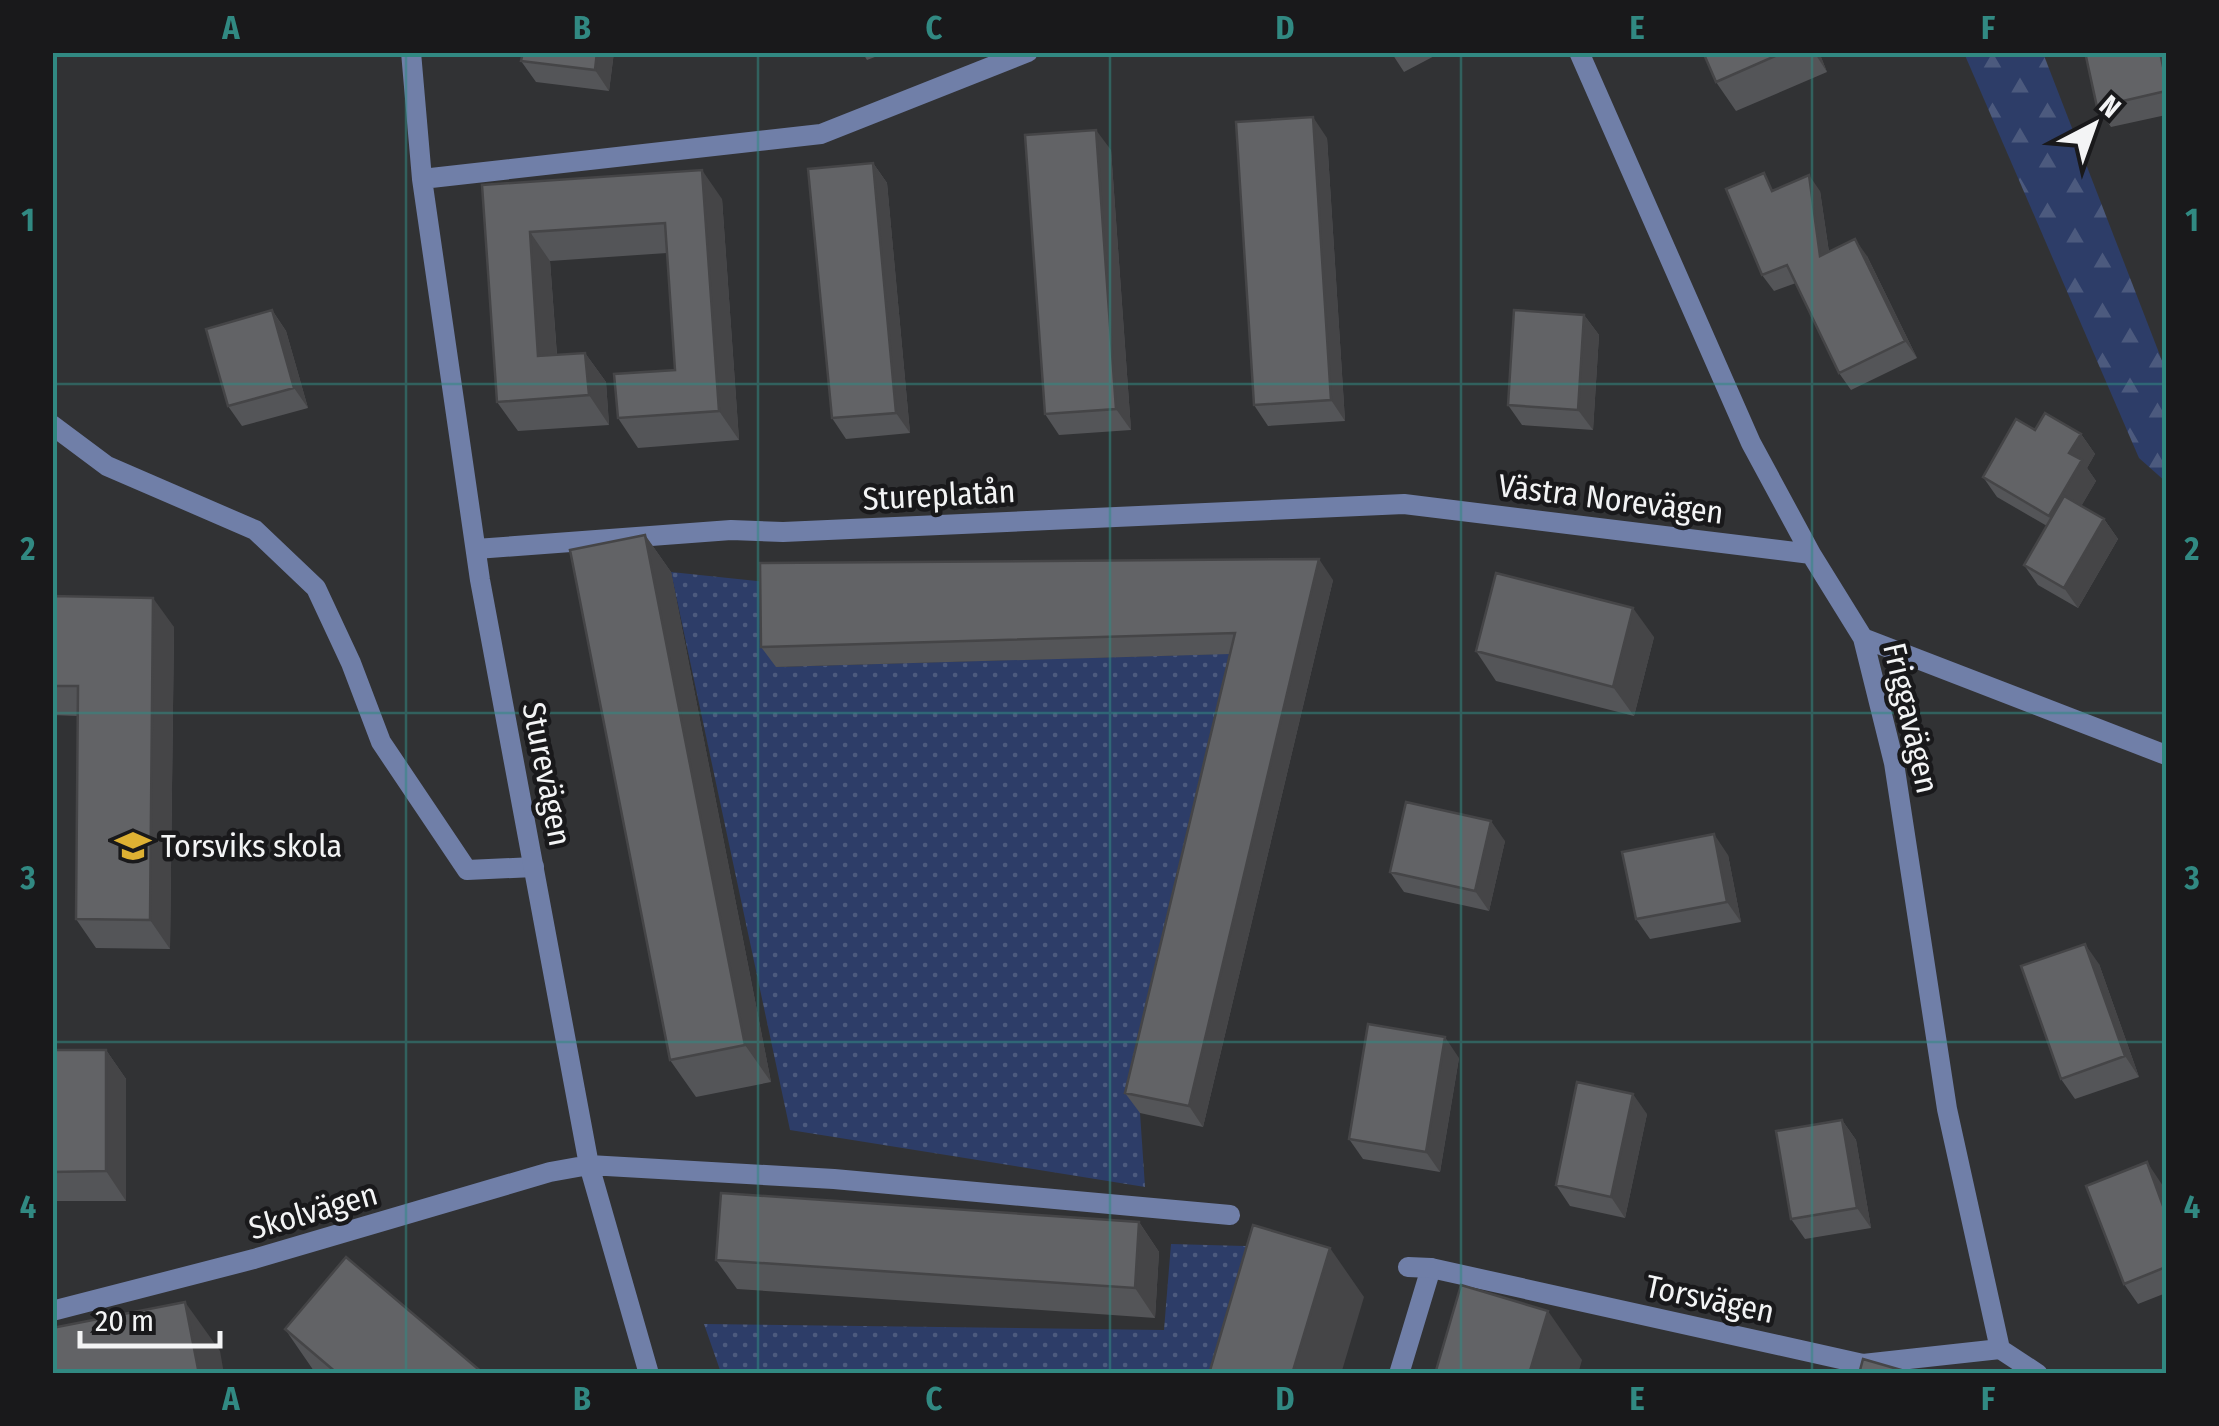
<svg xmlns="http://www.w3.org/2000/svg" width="2219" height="1426" font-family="'Fira Sans Condensed',sans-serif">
	<defs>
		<pattern id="grass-dots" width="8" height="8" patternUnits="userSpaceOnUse" patternTransform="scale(2.5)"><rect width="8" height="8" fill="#2d3d68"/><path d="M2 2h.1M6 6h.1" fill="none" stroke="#4c5a7e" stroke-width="1.8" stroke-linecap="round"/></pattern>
		<pattern id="forest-firs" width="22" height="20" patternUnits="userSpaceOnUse" patternTransform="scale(2.5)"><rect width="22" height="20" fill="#2d3d68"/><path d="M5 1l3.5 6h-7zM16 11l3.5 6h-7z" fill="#4c5a7e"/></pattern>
	</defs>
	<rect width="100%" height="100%" fill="#313234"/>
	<path fill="url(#grass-dots)" d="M 671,572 L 775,583 L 776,667 L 1249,653 L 1140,1113 L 1145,1187 L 790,1130 Z
		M 1171,1244 L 1279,1247 L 1236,1373 L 721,1373 L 704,1324 L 1164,1330 Z"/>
	<path fill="url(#forest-firs)" d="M 1964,53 L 2043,53 L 2166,371 L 2166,482 L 2139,458 Z"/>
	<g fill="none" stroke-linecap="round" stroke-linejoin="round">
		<path stroke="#707fa8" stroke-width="20" d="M 52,425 L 107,466 L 255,530 L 316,588 L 351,663 L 381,742 L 467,870 L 534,867
			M 1399,1374 L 1431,1268"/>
		<path stroke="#707fa8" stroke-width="20" d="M 411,52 L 422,179 L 480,580 L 589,1165 L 649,1374
			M 1579,52 L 1751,443 L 1811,554 L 1863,638 L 1894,763 L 1947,1109 L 2000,1349 L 2038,1374
			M 422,179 L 821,134 L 1028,52
			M 476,549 L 731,530 L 783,532 L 1404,504 L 1811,554
			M 1863,638 L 2166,755
			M 1408,1267 L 1431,1268 L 1863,1364 L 2000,1349
			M 52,1311 L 254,1259 L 550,1172 L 589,1165 L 834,1179 L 1230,1215"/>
	</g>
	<path fill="#545558" d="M 614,52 L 609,91 L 536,82 L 521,61 Z
		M 862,52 L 888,52 L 867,60 Z
		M 1391,52 L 1442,52 L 1404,72 Z
		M 1703,52 L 1819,52 L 1827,72 L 1736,111 L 1716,82 Z
		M 2166,52 L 2166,115 L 2111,127 L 2097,107 Z
		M 1327,138 L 1345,421 L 1268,426 L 1254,405 Z
		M 1111,150 L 1131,430 L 1059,435 L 1045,414 Z
		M 873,163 L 887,183 L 910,433 L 846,439 L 832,418 Z
		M 482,185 L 722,199 L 739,440 L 638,448 L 618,418 L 675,370 L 667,253 L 550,261 L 557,355 L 585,353 L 606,382 L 609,425 L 518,431 L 497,402 Z
		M 1775,189 L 1820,191 L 1829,252 L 1867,256 L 1917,358 L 1851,390 L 1839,373 L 1796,283 L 1774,291 L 1762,275 Z
		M 272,310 L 286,331 L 308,408 L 242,426 L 228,406 Z
		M 1584,315 L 1599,335 L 1593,430 L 1522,425 L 1508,405 Z
		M 2035,430 L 2081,434 L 2095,454 L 2087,468 L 2096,481 L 2081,506 L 2104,519 L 2118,539 L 2078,608 L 2038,585 L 2024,565 L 2047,526 L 1997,497 L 1983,477 Z
		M 645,535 L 671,572 L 771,1082 L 696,1097 L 670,1060 Z
		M 1333,580 L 1203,1127 L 1140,1113 L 1125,1093 L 1230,654 L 776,667 L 761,647 Z
		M 52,596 L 174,627 L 170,949 L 96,948 L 76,919 L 78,716 L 52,715 Z
		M 1654,637 L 1634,716 L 1496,681 L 1476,651 Z
		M 1505,841 L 1489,911 L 1404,892 L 1390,872 Z
		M 1728,855 L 1741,922 L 1650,939 L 1636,919 Z
		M 2099,964 L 2139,1077 L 2075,1099 L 2061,1079 Z
		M 52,1050 L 106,1050 L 126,1079 L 126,1201 L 52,1201 Z
		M 1459,1058 L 1440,1172 L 1363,1159 L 1349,1139 Z
		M 1647,1114 L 1625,1218 L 1570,1206 L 1556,1185 Z
		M 1842,1120 L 1856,1140 L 1871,1228 L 1805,1239 L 1791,1219 Z
		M 2161,1183 L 2166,1198 L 2166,1293 L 2138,1304 L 2124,1284 Z
		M 1139,1222 L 1159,1252 L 1155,1318 L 737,1289 L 716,1260 Z
		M 285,1329 L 484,1374 L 316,1374 Z"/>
	<path fill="#454547" d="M 597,52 L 614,52 L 609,91 L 595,70 Z
		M 1814,52 L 1819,52 L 1827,72 Z
		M 2160,52 L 2166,52 L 2166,81 Z
		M 1313,117 L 1327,138 L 1345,421 L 1331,400 Z
		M 1096,130 L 1111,150 L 1131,430 L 1116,409 Z
		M 873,163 L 887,183 L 910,433 L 896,413 Z
		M 702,170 L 722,199 L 739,440 L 719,411 Z
		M 1809,175 L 1820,191 L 1832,273 L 1820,256 Z
		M 530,232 L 550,261 L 559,385 L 538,356 Z
		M 1855,239 L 1867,256 L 1917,358 L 1905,341 Z
		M 272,310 L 286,331 L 308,408 L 294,388 Z
		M 1584,315 L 1599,335 L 1593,430 L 1578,410 Z
		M 585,353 L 606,382 L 609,425 L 589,395 Z
		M 2081,434 L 2095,454 L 2087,468 L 2096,481 L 2064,536 L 2049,516 L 2069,453 Z
		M 2104,519 L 2118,539 L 2078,608 L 2064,588 Z
		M 645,535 L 671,572 L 771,1082 L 745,1045 Z
		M 1319,559 L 1333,580 L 1203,1127 L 1189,1106 Z
		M 153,598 L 174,627 L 170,949 L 150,920 Z
		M 1633,608 L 1654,637 L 1634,716 L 1613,687 Z
		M 1491,821 L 1505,841 L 1489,911 L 1475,891 Z
		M 1714,834 L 1728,855 L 1741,922 L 1727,902 Z
		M 2085,944 L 2099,964 L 2139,1077 L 2125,1056 Z
		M 1445,1037 L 1459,1058 L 1440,1172 L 1426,1152 Z
		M 106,1050 L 126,1079 L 126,1201 L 106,1171 Z
		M 1633,1094 L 1647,1114 L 1625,1218 L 1611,1197 Z
		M 1842,1120 L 1856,1140 L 1871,1228 L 1857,1208 Z
		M 2147,1162 L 2161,1183 L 2166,1198 L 2166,1214 Z
		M 1139,1222 L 1159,1252 L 1155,1318 L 1135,1288 Z
		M 1330,1248 L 1364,1297 L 1341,1374 L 1292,1374 Z
		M 185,1302 L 220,1351 L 224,1374 L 199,1374 Z
		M 1548,1311 L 1582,1360 L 1578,1374 L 1529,1374 Z"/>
	<path fill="#626366" stroke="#454547" stroke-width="2.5" d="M 523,52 L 597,52 L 595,70 L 521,61 Z
		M 1703,52 L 1784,52 L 1716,82 Z
		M 2085,52 L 2160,52 L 2166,81 L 2166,91 L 2097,107 Z
		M 1313,117 L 1331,400 L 1254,405 L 1236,122 Z
		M 1096,130 L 1116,409 L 1045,414 L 1025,135 Z
		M 873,163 L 896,413 L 832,418 L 808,169 Z
		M 702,170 L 719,411 L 618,418 L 614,374 L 675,370 L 665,223 L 530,232 L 538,356 L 585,353 L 589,395 L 497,402 L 482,185 Z
		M 1764,173 L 1772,191 L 1809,175 L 1820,256 L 1855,239 L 1905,341 L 1839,373 L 1787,265 L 1762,275 L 1726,189 Z
		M 272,310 L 294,388 L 228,406 L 206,329 Z
		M 1514,310 L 1584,315 L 1578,410 L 1508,405 Z
		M 2045,413 L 2081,434 L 2069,453 L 2082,460 L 2049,516 L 1983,477 L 2016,419 L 2035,430 Z
		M 2064,496 L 2104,519 L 2064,588 L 2024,565 Z
		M 645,535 L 745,1045 L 670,1060 L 570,550 Z
		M 1319,559 L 1189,1106 L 1125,1093 L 1235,633 L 761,647 L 760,563 Z
		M 1496,573 L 1633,608 L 1613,687 L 1476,651 Z
		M 52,596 L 153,598 L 150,920 L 76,919 L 78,686 L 52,686 Z
		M 1406,802 L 1491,821 L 1475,891 L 1390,872 Z
		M 1714,834 L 1727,902 L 1636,919 L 1622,852 Z
		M 2085,944 L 2125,1056 L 2061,1079 L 2021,966 Z
		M 1368,1024 L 1445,1037 L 1426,1152 L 1349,1139 Z
		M 52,1050 L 106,1050 L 106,1171 L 52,1172 Z
		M 1577,1082 L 1633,1094 L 1611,1197 L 1556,1185 Z
		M 1842,1120 L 1857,1208 L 1791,1219 L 1776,1131 Z
		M 2147,1162 L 2166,1214 L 2166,1267 L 2124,1284 L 2086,1186 Z
		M 721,1193 L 1139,1222 L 1135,1288 L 716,1260 Z
		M 1253,1225 L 1330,1248 L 1292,1374 L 1209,1374 Z
		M 346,1257 L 484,1374 L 338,1374 L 285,1329 Z
		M 1461,1285 L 1548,1311 L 1529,1374 L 1435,1374 Z
		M 185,1302 L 199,1374 L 52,1374 L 52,1328 Z
		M 1863,1359 L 1915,1374 L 1859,1374 Z"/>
	<path fill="none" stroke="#318982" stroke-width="2.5" stroke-opacity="0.55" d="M 406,52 L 406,1374M 758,52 L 758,1374M 1110,52 L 1110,1374M 1461,52 L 1461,1374M 1812,52 L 1812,1374M 52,384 L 2166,384M 52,713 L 2166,713M 52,1042 L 2166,1042"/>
	<defs>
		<symbol id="school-bare" viewBox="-9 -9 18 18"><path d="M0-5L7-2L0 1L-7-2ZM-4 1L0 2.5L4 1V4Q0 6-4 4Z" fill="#deb133" stroke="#19191b" stroke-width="2.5" paint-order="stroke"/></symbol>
	</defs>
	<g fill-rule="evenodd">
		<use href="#school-bare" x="108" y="821" width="50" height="50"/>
	</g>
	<g text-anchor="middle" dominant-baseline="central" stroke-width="9" stroke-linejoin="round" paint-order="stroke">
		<g font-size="32" fill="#f3f4f5" stroke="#19191b">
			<text transform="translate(939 495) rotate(-3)">Stureplatån</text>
			<text transform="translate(1611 499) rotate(7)">Västra Norevägen</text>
			<text transform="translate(1911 718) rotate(77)">Friggavägen</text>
			<text transform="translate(547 774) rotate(79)">Sturevägen</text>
			<text transform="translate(313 1211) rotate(-16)">Skolvägen</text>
			<text transform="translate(1710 1299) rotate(12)">Torsvägen</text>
		</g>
		<g font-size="32" fill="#f3f4f5" stroke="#19191b" text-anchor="start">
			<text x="161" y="846">Torsviks skola</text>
		</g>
	</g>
	<rect width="2219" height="1426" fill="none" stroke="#19191b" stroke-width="110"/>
	<g transform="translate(2094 125) rotate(41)" stroke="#19191b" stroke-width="8" paint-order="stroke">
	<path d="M0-8L18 38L0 25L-18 38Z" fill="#f3f4f5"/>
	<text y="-15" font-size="28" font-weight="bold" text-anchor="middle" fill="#f3f4f5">N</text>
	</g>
	<path d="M80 1331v15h140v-15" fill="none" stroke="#f3f4f5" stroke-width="5"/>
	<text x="95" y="1331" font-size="30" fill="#f3f4f5" stroke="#19191b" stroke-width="8" paint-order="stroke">20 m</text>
	<rect x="55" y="55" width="2109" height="1316" fill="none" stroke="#318982" stroke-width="4"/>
	<g font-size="32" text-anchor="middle" font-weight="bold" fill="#318982">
		<text x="231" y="39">A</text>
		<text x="582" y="39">B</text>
		<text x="934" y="39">C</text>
		<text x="1285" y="39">D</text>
		<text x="1637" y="39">E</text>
		<text x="1988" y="39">F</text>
		<text x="28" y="231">1</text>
		<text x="2192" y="231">1</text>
		<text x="28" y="560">2</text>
		<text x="2192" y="560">2</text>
		<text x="28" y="889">3</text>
		<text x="2192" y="889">3</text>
		<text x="28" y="1218">4</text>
		<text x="2192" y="1218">4</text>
		<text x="231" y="1410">A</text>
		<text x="582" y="1410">B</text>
		<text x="934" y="1410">C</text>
		<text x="1285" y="1410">D</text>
		<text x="1637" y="1410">E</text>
		<text x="1988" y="1410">F</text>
	</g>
</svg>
